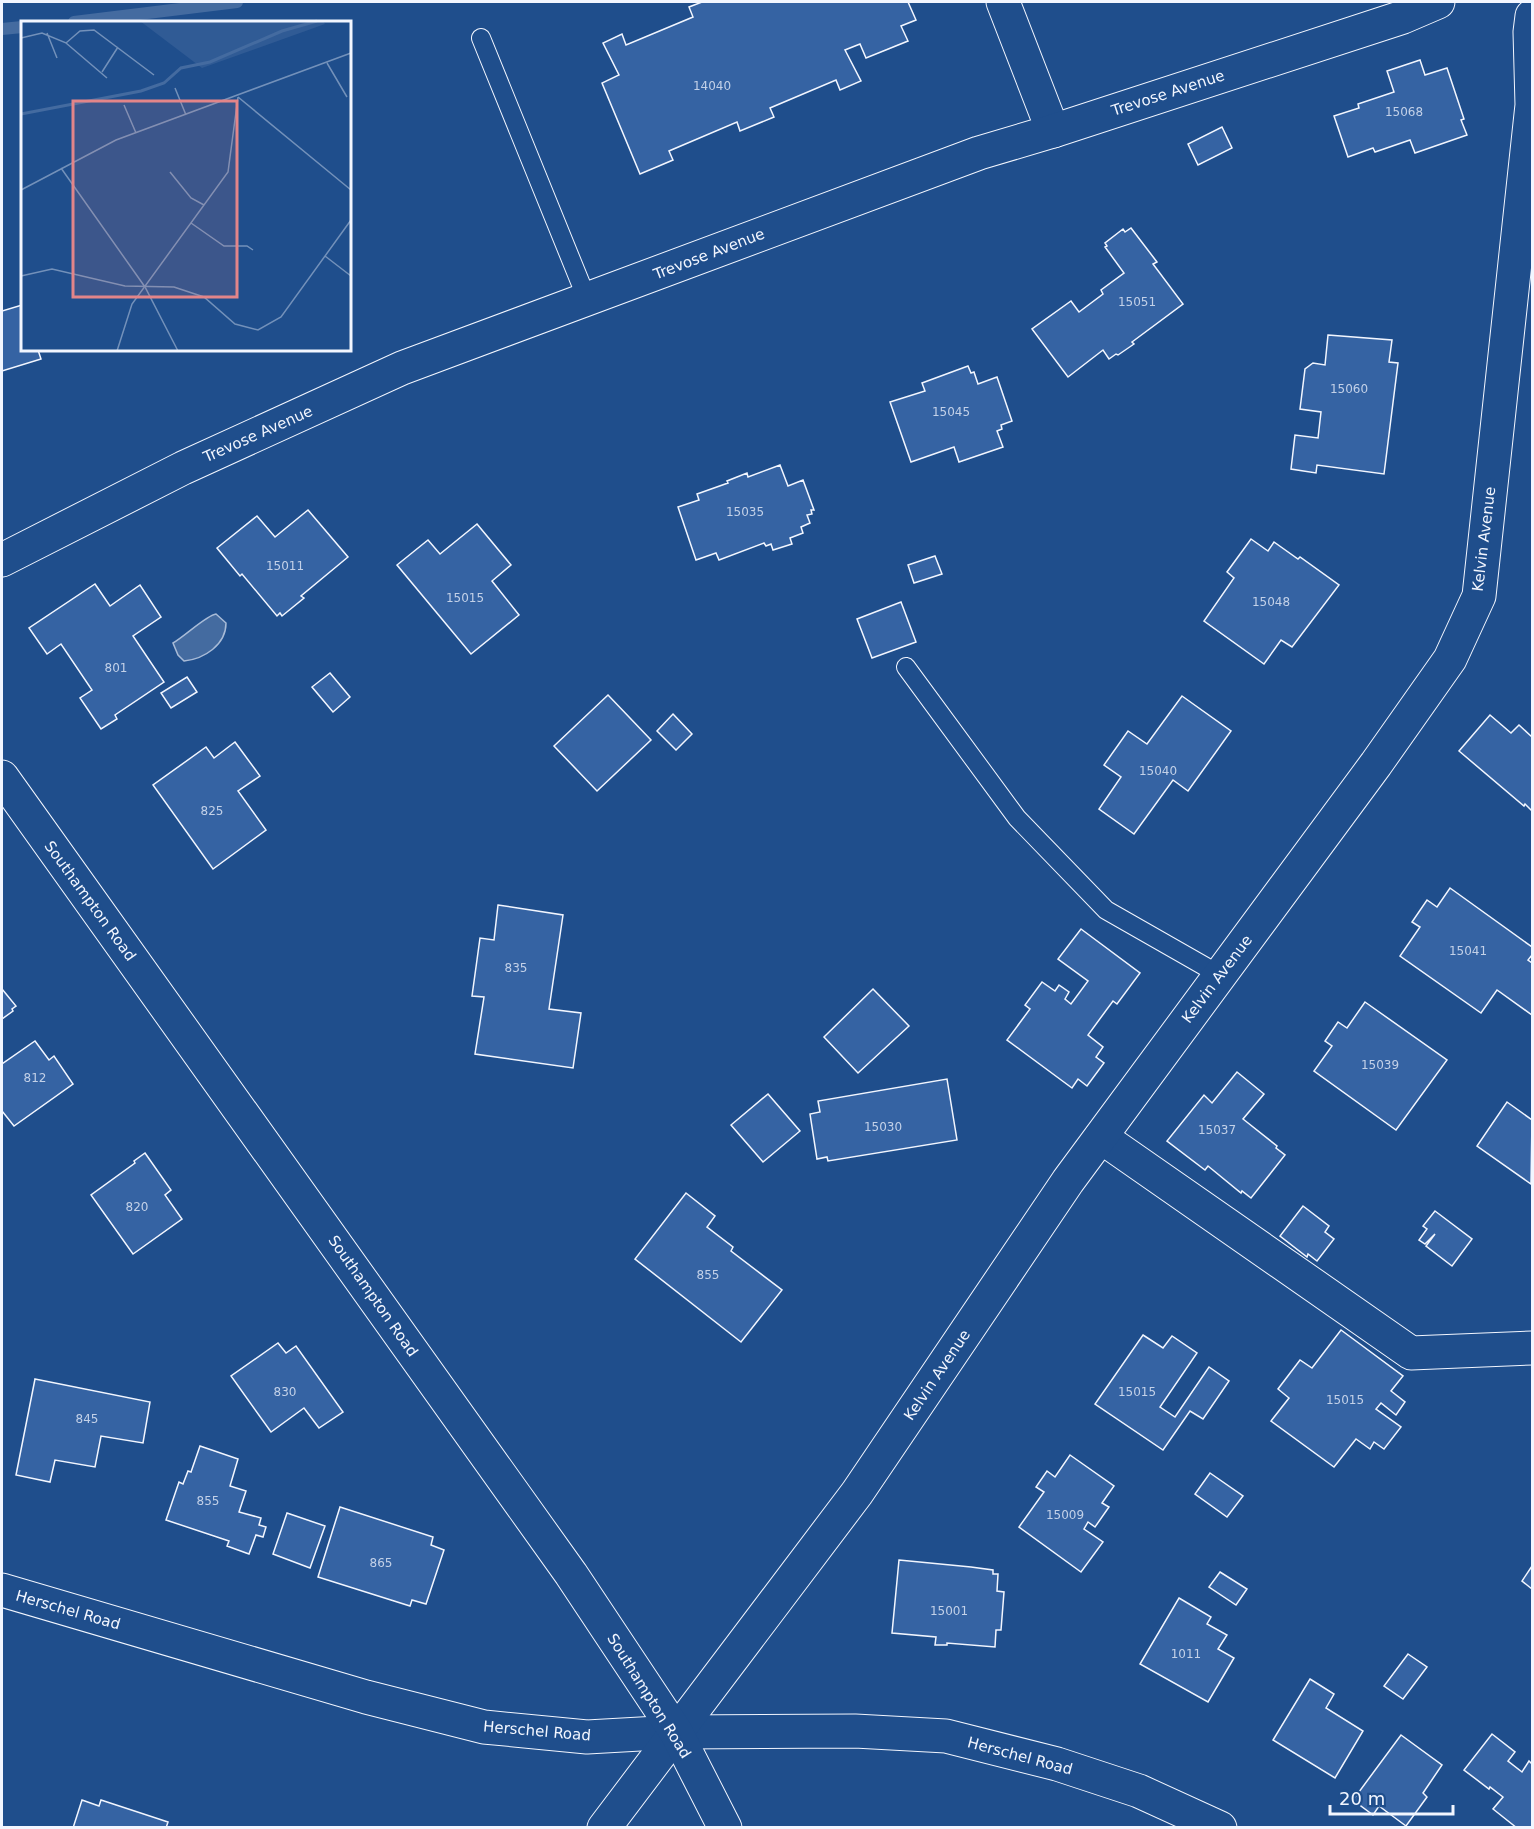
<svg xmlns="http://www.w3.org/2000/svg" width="1534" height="1829" viewBox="0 0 1534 1829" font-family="'DejaVu Sans',sans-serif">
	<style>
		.water { fill: #446ba0; stroke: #a8bbd7; stroke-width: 1.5 }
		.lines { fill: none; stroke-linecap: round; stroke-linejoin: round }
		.stream { stroke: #446ba0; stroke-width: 12 }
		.building { fill: #3563a3; stroke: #f2f6ff; stroke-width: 1.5 }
		.service-casing { stroke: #f2f6ff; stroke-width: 20 }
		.minor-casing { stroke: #f2f6ff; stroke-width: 35 }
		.tertiary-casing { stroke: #f2f6ff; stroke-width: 35 }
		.service { stroke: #1f4e8c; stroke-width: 18 }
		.minor { stroke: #1f4e8c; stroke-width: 33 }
		.tertiary { stroke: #1f4e8c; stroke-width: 33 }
		.labels { text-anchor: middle; stroke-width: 4.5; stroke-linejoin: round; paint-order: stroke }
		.number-label { font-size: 12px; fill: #c3d1e8 }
		.street-label { font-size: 15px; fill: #f2f6ff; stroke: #1f4e8c }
		.inset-river { fill: none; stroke: #446ba0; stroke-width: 3 }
		.inset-road { fill: none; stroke: #7391ba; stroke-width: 1.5 }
		.view { fill: #e38589; fill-opacity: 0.15; stroke: #e38589; stroke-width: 3 }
		.inset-edge { fill: none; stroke: #f2f6ff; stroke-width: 3 }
	</style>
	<rect width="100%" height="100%" fill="#1f4e8c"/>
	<path class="water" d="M 216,614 L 226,623 C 226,645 204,659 184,661 L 178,655 L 173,643 C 185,636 207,615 216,614 Z"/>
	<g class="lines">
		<g class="stream">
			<polyline points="74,22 237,2"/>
			<polyline points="2,29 22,27"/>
		</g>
	</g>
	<g class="building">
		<polygon points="702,2 908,2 916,20 901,26 908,41 866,58 860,44 845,50 861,81 840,90 836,80 770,108 774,117 740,131 737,122 669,151 673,160 640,174 602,83 619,75 603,43 622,34 626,45 693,17 689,7"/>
		<polygon points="1420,60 1425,75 1447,68 1464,119 1461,120 1467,135 1415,153 1410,140 1375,152 1373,148 1348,157 1334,116 1359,108 1358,104 1394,92 1387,71"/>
		<polygon points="1222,127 1232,148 1198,165 1188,144"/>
		<polygon points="1131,228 1157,262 1153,264 1183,304 1132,342 1134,344 1118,355 1116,354 1109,359 1103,350 1068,377 1032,329 1071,301 1079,312 1103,294 1101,290 1124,273 1105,247 1107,246 1105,243 1123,229 1125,232"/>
		<polygon points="22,305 22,350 38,350 41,359 2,371 2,311"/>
		<polygon points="1328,335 1392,340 1389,362 1398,363 1384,474 1317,465 1316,473 1291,469 1295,435 1318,438 1321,412 1300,409 1305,369 1313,363 1325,365"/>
		<polygon points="968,366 971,373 974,372 978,384 997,377 1012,421 1001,425 1002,429 997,431 1003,447 959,462 954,447 911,462 890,402 925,391 922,383"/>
		<polygon points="780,465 788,486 803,480 814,510 811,510 812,514 807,515 810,523 801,527 803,533 790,538 792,544 773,550 771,544 766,546 764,543 719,560 716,553 696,560 678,507 699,500 697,494 728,483 727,481 747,473 748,477"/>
		<polygon points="308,510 348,557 301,596 304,598 282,616 280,613 277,616 242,574 240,576 217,548 257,516 275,537"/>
		<polygon points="477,524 511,565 492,581 519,615 471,654 397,565 428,540 440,554"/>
		<polygon points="1251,539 1268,551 1274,542 1298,559 1300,557 1339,585 1292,647 1281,640 1264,664 1204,621 1234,578 1227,572"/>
		<polygon points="935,556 942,574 914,583 908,565"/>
		<polygon points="95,584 110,606 140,585 161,617 133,636 164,682 115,715 117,719 101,729 80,698 92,690 61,644 47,654 29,628"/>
		<polygon points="901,602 916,642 872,658 857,619"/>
		<polygon points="330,673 350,697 333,712 312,687"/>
		<polygon points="187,677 197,692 171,708 161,693"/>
		<polygon points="608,695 651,740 597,791 554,746"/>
		<polygon points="1182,696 1231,731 1188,791 1173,780 1134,834 1099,809 1121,777 1104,765 1128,731 1147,744"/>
		<polygon points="673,714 692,734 676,750 657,731"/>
		<polygon points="1490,715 1511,733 1519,725 1532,737 1532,811 1525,804 1524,806 1459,751"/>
		<polygon points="235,742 260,776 238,791 266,830 213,869 153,785 206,747 214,758"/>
		<polygon points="1450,888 1532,947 1532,955 1528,960 1532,963 1532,1015 1497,990 1481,1013 1400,956 1420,927 1412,922 1427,900 1437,907"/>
		<polygon points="498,905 563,915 549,1009 581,1013 573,1068 475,1054 484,997 472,996 480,938 494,940"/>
		<polygon points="1081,929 1140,973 1117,1004 1113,1001 1088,1035 1103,1047 1096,1057 1104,1063 1087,1086 1078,1079 1072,1088 1007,1040 1030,1009 1025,1005 1042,982 1055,991 1059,985 1069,992 1065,999 1071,1004 1088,981 1058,959"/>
		<polygon points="2,989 16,1006 12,1009 13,1011 2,1019"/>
		<polygon points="873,989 909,1026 858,1073 824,1037"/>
		<polygon points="1365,1002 1447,1060 1396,1130 1314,1071 1332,1046 1325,1041 1338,1022 1347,1028"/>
		<polygon points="35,1041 49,1060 54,1056 73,1084 14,1126 2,1111 2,1064"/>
		<polygon points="1237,1072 1264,1094 1243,1119 1277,1146 1276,1148 1285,1155 1251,1198 1242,1191 1241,1193 1208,1166 1205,1170 1167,1141 1204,1095 1212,1103"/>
		<polygon points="947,1079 957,1140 828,1161 827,1157 817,1159 810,1114 820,1112 818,1101"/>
		<polygon points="768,1094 800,1131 763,1162 731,1125"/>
		<polygon points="1507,1102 1532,1120 1531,1184 1477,1146"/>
		<polygon points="145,1153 171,1190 165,1195 182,1219 133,1254 91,1195 135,1163 134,1161"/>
		<polygon points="686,1193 715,1216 707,1227 733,1247 731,1251 782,1290 741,1342 635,1259"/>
		<polygon points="1303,1206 1329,1226 1325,1232 1334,1239 1317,1261 1308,1254 1307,1257 1280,1236"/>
		<polygon points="1435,1211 1472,1239 1452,1266 1426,1246 1435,1234 1425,1244 1419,1240 1427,1229 1423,1226"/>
		<polygon points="1341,1330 1403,1376 1391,1391 1405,1402 1396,1415 1381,1403 1376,1409 1401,1427 1384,1449 1374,1442 1370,1449 1356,1439 1334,1467 1271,1421 1289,1398 1278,1389 1300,1360 1312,1368"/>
		<polygon points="1143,1335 1163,1348 1172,1336 1197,1353 1160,1407 1175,1417 1209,1367 1229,1381 1203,1419 1190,1411 1163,1450 1095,1404"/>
		<polygon points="278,1343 286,1353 296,1346 343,1412 319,1428 304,1408 271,1432 231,1376"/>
		<polygon points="35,1379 150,1402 143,1443 101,1436 95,1467 55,1460 50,1482 16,1475"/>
		<polygon points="200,1446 238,1459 230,1486 246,1491 239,1512 261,1518 259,1525 266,1527 263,1537 256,1535 249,1554 227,1546 229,1541 166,1520 179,1482 183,1484 188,1471 191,1472"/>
		<polygon points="1070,1455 1114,1486 1102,1503 1109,1507 1095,1527 1088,1522 1084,1529 1103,1542 1081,1572 1019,1527 1044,1492 1036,1487 1047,1471 1055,1477"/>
		<polygon points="1210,1473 1243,1496 1227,1517 1195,1494"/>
		<polygon points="340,1507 433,1537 431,1545 444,1550 426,1604 412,1600 410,1606 318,1577"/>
		<polygon points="287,1513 325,1526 310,1568 273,1554"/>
		<polygon points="899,1560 971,1567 993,1570 993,1574 998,1574 997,1591 1004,1592 1001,1630 996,1630 995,1647 947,1643 947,1645 935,1645 936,1637 892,1633"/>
		<polygon points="1532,1566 1532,1589 1522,1581"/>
		<polygon points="1220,1572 1247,1589 1236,1605 1209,1587"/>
		<polygon points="1179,1598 1211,1617 1207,1624 1227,1635 1218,1649 1234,1658 1208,1702 1140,1664"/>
		<polygon points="1408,1654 1427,1667 1403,1699 1384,1686"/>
		<polygon points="1310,1679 1334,1694 1326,1708 1363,1731 1335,1778 1273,1740"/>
		<polygon points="1492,1734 1515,1752 1508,1761 1522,1772 1529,1761 1532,1764 1532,1828 1517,1828 1493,1809 1503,1797 1490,1787 1489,1789 1464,1770"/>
		<polygon points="1401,1735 1442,1765 1423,1793 1427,1797 1406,1826 1379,1806 1373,1815 1353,1800"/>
		<polygon points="82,1800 99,1806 101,1800 168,1822 166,1828 73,1828"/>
	</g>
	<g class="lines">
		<defs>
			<g id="service">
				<polyline points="481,38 587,299"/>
				<polyline points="906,667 1017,818 1106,910 1220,975"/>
			</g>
			<g id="minor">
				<polyline points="1003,2 1053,131"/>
				<polyline points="1101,1137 1411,1353 1532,1348"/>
				<polyline points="2,1590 366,1697 484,1727 587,1737 676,1732 855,1731 946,1736 1057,1764 1139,1791 1220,1828"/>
				<polyline points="604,1828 857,1493 1068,1181 1376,764 1450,659 1479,596 1532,105 1530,32 1532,16"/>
			</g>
			<g id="tertiary">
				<polyline points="2,560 183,468 402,368 979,153 1053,131 1403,17 1438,2"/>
				<polyline points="2,777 571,1574 676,1732 725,1828"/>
			</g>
		</defs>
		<use href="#service" class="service-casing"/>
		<use href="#minor" class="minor-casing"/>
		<use href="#tertiary" class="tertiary-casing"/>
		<use href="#service" class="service"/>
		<use href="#minor" class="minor"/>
		<use href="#tertiary" class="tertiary"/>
	</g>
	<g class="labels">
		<g class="number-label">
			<text x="712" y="90">14040</text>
			<text x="1404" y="116">15068</text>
			<text x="1137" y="306">15051</text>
			<text x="1349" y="393">15060</text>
			<text x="951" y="416">15045</text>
			<text x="745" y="516">15035</text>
			<text x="285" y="570">15011</text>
			<text x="465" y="602">15015</text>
			<text x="1271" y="606">15048</text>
			<text x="116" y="672">801</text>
			<text x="1158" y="775">15040</text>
			<text x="212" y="815">825</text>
			<text x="1468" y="955">15041</text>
			<text x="516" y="972">835</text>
			<text x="1380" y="1069">15039</text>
			<text x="35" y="1082">812</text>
			<text x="883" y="1131">15030</text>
			<text x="1217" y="1134">15037</text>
			<text x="137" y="1211">820</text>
			<text x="708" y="1279">855</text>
			<text x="285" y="1396">830</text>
			<text x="1137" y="1396">15015</text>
			<text x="1345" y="1404">15015</text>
			<text x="87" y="1423">845</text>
			<text x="208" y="1505">855</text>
			<text x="1065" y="1519">15009</text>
			<text x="381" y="1567">865</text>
			<text x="949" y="1615">15001</text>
			<text x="1186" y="1658">1011</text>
		</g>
		<g class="street-label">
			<text transform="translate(1168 93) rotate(-18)" y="5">Trevose Avenue</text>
			<text transform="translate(709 254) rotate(-21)" y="5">Trevose Avenue</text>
			<text transform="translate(258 434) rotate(-24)" y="5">Trevose Avenue</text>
			<text transform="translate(1484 539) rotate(-83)" y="5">Kelvin Avenue</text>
			<text transform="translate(90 901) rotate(54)" y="5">Southampton Road</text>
			<text transform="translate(1217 979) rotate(-53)" y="5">Kelvin Avenue</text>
			<text transform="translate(373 1296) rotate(55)" y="5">Southampton Road</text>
			<text transform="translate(937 1375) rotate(-56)" y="5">Kelvin Avenue</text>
			<text transform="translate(68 1610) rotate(16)" y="5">Herschel Road</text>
			<text transform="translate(649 1696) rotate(58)" y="5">Southampton Road</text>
			<text transform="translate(537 1731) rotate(5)" y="5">Herschel Road</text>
			<text transform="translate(1020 1756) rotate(15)" y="5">Herschel Road</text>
		</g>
	</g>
	<g transform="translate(21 21)">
		<rect width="330" height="330" fill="#1f4e8c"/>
		<path d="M 119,0 L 302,0 L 304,3 L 181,47 Z" fill="#305b95"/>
		<path class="inset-river" d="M 0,93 L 120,70 L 143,62 L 160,47 L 189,41 L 261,10 L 296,0"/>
		<path class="inset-road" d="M 26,12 L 36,37M 0,17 L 21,12 L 45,22 L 59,10 L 73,9 L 133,54M 45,22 L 86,57M 306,42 L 326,76M 81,51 L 97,26M 154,67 L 165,94M 217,76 L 330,169M 103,84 L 115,112M 40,147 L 124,266 L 157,330M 149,151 L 170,177 L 183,184M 0,169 L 95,119 L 330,32M 170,202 L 203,225 L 226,225 L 232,229M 304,235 L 330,255M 0,255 L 31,248 L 104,265 L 153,266 L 183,276 L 214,303 L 237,309 L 260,296 L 330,199M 96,330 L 111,283 L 207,151 L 217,76"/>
		<path class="view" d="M 52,80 L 216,80 L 216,276 L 52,276 Z"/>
		<rect width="330" height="330" class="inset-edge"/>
	</g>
	<rect width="1534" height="1829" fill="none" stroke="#f2f6ff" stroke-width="6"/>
	<path d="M1330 1805v9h123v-9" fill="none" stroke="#f2f6ff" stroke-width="3"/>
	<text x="1339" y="1805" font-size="18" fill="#f2f6ff" stroke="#1f4e8c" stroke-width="4.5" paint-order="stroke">20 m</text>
</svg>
